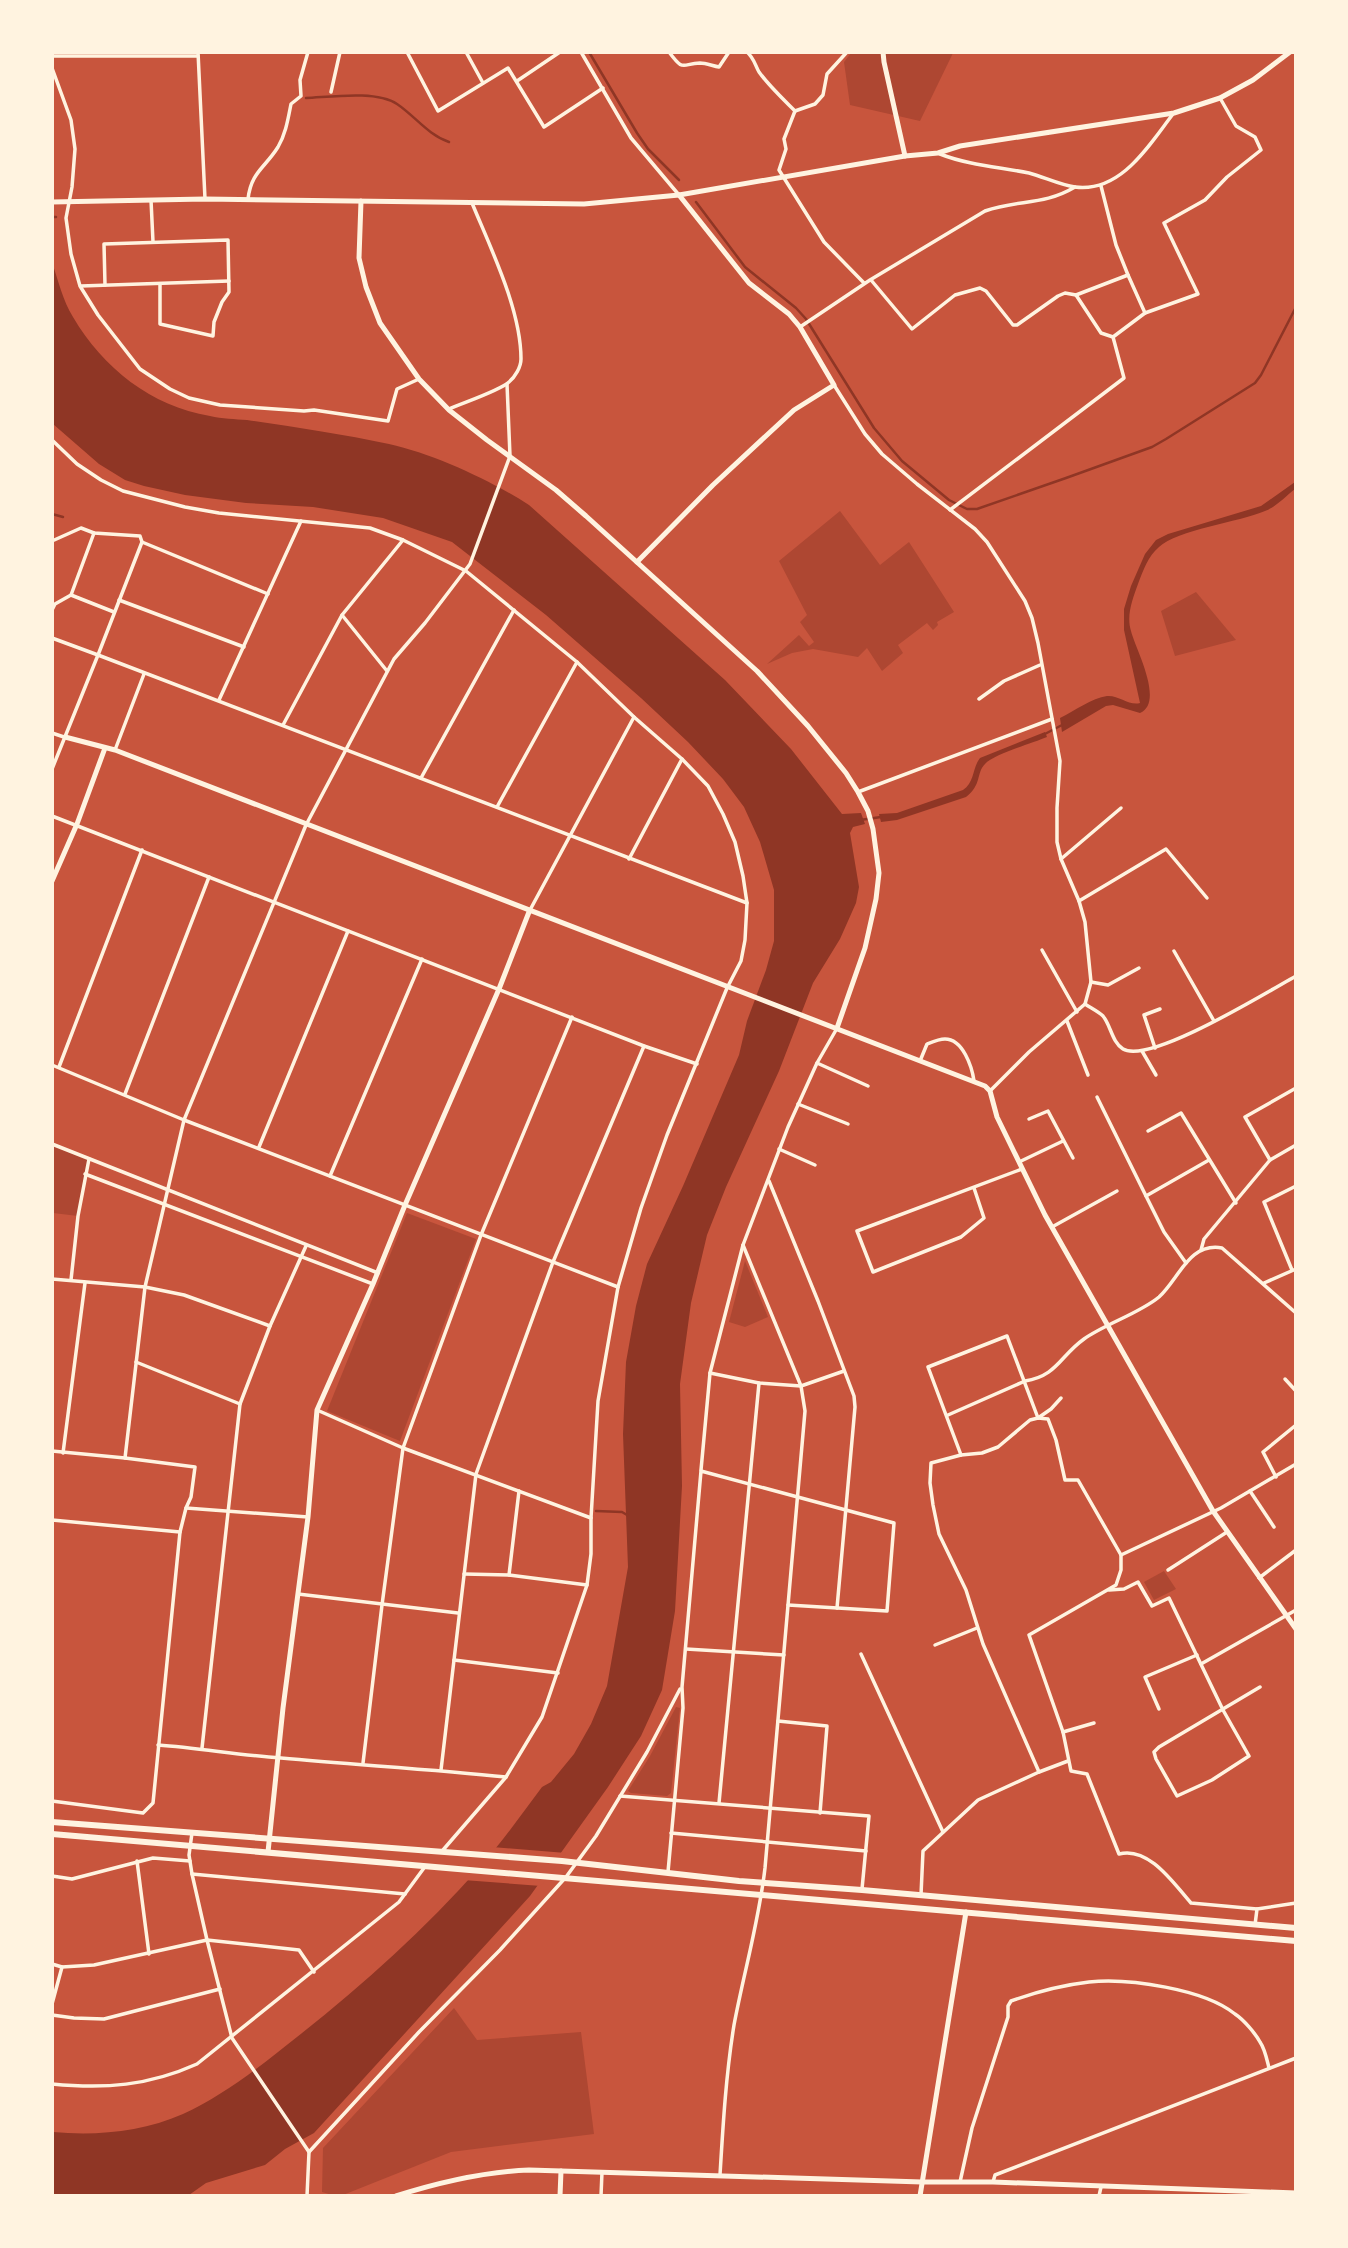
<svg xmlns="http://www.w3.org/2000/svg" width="1348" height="2248" viewBox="0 0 1348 2248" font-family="Inter,sans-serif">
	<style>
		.green { fill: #ae4732 }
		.water { fill: #8f3625 }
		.pier { fill: #c8553d }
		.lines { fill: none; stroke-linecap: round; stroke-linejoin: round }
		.stream { stroke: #8f3625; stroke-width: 2.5 }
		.minor { stroke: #fff3e0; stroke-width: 3.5 }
		.tertiary { stroke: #fff3e0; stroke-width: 5 }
		.secondary { stroke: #fff3e0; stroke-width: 5 }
		.trunk { stroke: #fff3e0; stroke-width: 6 }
	</style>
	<rect width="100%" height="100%" fill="#c8553d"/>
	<g class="green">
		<polygon points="851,53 953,53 920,121 850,105 844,62"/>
		<polygon points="840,511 880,565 909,542 954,612 937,622 938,625 933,630 927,623 898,645 903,653 882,671 867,648 858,657 813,649 792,653 767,664 799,635 809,646 814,642 800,622 807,615 779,561"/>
		<polygon points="1196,592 1236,640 1175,656 1161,611"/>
		<polygon points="52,1144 89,1159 78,1216 53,1213"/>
		<polygon points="407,1213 476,1239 400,1441 327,1411"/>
		<polygon points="745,1261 768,1317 745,1327 729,1322"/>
		<polygon points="1164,1571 1176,1589 1154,1600 1144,1582"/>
		<polygon points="676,1707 680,1708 671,1793 667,1796 631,1793 628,1791 650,1756"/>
		<polygon points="454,2008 477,2040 581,2032 594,2134 451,2152 343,2195 332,2195 322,2192 323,2148"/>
	</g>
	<g class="water">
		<path d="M 52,262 C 58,280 63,301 73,317 C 103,368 151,406 210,416 C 222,419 235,419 247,420 C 294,427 342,434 389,444 C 434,454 490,480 529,505 L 725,680 L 791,749 L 842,814 L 861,813 L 865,824 L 853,827 L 850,833 L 859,887 L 856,903 L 840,939 L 813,983 L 779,1071 L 726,1187 L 707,1235 L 691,1303 L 680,1384 L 682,1486 L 675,1611 L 662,1690 L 641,1736 L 608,1787 L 530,1896 L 314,2133 L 285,2149 L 265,2165 L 206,2183 L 189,2195 L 53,2195 L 53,2132 C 96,2136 142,2132 183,2114 C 224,2095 262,2065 297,2037 C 363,1985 424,1930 480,1867 C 502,1842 522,1814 542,1787 L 551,1782 L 574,1754 L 591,1724 L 607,1686 L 628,1567 L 623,1434 L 626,1362 L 636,1306 L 647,1264 L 683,1186 L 739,1055 L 747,1021 L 766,970 L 774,941 L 774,890 L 760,842 L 744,807 L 723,779 L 688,742 L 641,698 L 546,615 L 452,542 L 383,518 L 313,507 L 246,503 L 185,495 L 144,486 L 125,480 L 99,464 L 53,424 Z"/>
		<path d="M 1295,482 L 1295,489 C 1286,496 1276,507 1265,511 C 1239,522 1177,530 1159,547 C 1148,556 1143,571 1138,584 C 1133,598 1126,615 1131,631 C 1135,648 1165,702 1140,713 L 1113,705 L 1106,706 L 1062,732 L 1060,718 C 1074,711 1092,698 1107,696 C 1119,695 1129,706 1140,703 L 1124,630 L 1124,609 L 1131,586 L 1145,554 L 1156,540 L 1168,534 L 1261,506 Z"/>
		<path d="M 1045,732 L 1047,737 C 1033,743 994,754 985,764 C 976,773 982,785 966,797 L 897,820 L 881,822 L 879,814 L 897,813 L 963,790 C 975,782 972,768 980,758 Z"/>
	</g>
	<polygon class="pier" points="492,1847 566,1853 541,1886 463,1880"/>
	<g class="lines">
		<g class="stream">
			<polyline points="589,52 637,133 648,149 679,180"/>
			<path d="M 306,98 C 330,97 376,90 397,104 C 415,116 428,135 449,142"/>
			<polyline points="696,202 745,267 796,308 806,319 874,428 902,461 949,500 967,509 977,509 1066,478 1152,447 1166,439 1255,383 1261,375 1296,307"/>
			<polyline points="52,217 56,217"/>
			<polyline points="52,514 63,517"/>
			<polyline points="1043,735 1062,725"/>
			<polyline points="860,820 881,817"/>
			<polyline points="596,1511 622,1512 627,1515"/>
		</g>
		<g class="minor">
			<polyline points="198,52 205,199"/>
			<polyline points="407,52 438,111 508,68 544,127 603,88"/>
			<polyline points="466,52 483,83"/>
			<polyline points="581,52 631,138 679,195"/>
			<path d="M 669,52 C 684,72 681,64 700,63 C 706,63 713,66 719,67 L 729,52"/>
			<path d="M 747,52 C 754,58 755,65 759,72 C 769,86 783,99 795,111 L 784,139 L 786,149 L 779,170 L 824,242 L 864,283"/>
			<polyline points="52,56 198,56"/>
			<polyline points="52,68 71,120 75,149 72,187 66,218 71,254 80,286 98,315 140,369 170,389 189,398 220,405 304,411 314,410 388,421 397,389 419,379"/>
			<polyline points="517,81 560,52"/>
			<polyline points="331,92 340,52"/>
			<polyline points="795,111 815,104 823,95 827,74 847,52"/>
			<path d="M 940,154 C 968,165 999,167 1029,173 C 1044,177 1060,185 1075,187 C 1121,193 1149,145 1173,114"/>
			<path d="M 248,199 C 251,172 265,168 278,147 C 286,133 288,119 291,104 L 301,96 L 300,80 L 308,52"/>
			<polyline points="151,200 153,242"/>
			<polyline points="871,280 912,329 955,295 980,288 986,291 1013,325 1017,325 1058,296 1065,293 1076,295"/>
			<polyline points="105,285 104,244 228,240 229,292 222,302 214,322 213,336 160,324 160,284"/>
			<polyline points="81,286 229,281"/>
			<polyline points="1145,313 1198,294 1164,223 1205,200 1227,177 1261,150 1255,137 1236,126 1220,98"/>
			<path d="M 800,327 L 870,280 L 985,211 C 1019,199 1043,206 1075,187"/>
			<polyline points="1113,337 1145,313 1128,275"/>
			<polyline points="834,385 865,434 882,454 917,484 975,529 987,542 1025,601 1032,618 1038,643 1060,761 1057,808 1057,842 1061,859 1079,901 1085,922 1091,982 1085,1004 1029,1052 990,1091"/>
			<path d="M 449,409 C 462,403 499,391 509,382 C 515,377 521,367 521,359 C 521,310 491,249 472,203"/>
			<polyline points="52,440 77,464 101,480 123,491 185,507 219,513 370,528 403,540 466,571 577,662 634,717 682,759 708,786 723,814 735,842 743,876 747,903 745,940 741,961 727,988 667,1135 641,1208 618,1287 598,1401 591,1518 591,1554 587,1585 542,1717 506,1777 443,1850"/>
			<polyline points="950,510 1124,378 1113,337 1101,333 1076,295 1128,275 1116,245 1101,186"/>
			<polyline points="52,541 81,528 94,533 140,536 142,542 98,655 52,638"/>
			<polyline points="142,542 268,594"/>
			<polyline points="71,595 114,612"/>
			<polyline points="119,600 244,647"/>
			<polyline points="52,610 55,604 71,595 94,533"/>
			<polyline points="342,615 387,671"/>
			<polyline points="979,699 1004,681 1040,665"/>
			<polyline points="219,700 301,521"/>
			<polyline points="283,725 342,615 403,540"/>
			<polyline points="52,733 64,737"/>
			<polyline points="115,750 144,674"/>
			<polyline points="52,769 98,655 747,903"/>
			<polyline points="421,778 514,610"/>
			<polyline points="858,792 1052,719"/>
			<polyline points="497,807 577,662"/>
			<polyline points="52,816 644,1046 697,1064"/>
			<polyline points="629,859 682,759"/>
			<polyline points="1061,859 1121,808"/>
			<polyline points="1079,901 1166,849 1207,898"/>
			<polyline points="530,910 634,717"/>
			<polyline points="1042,950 1077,1012"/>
			<polyline points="1174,951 1214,1021"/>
			<polyline points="1091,982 1108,985 1139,968"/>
			<path d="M 1085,1004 C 1091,1008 1099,1012 1103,1016 C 1111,1026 1112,1042 1123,1049 C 1149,1065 1267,992 1296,976"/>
			<polyline points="1067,1021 1088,1075"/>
			<polyline points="1155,1048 1144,1015 1160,1009"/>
			<polyline points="1142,1051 1156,1075"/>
			<path d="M 920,1061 L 927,1044 C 932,1042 939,1039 945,1039 C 963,1039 972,1067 974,1081"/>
			<polyline points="817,1063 868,1086"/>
			<polyline points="52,1065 184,1120 618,1287"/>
			<polyline points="59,1067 142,850"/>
			<polyline points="125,1094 209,877"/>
			<polyline points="1097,1097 1146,1196 1209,1160"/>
			<polyline points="798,1104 848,1124"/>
			<polyline points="1029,1119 1048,1111 1073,1158"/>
			<polyline points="1148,1131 1181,1113 1236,1203"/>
			<polyline points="52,1144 378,1273"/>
			<polyline points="259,1147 348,931"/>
			<polyline points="779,1149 815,1165"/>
			<polyline points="1270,1160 1245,1117 1296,1088"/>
			<polyline points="1019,1162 1063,1141"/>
			<polyline points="85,1174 373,1284"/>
			<polyline points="330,1176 422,959"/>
			<polyline points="769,1181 818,1301 854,1396 855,1407 837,1608"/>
			<polyline points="974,1188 984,1218 961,1237 873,1272 857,1231 1022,1169"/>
			<polyline points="1146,1196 1164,1232 1186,1263"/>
			<polyline points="1052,1227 1117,1191"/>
			<polyline points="1201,1250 1204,1239 1270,1160 1296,1145"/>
			<polyline points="1292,1270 1264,1202 1296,1186"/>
			<polyline points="52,1279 145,1287 184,1295 270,1326"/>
			<polyline points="71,1280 78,1216 89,1159"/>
			<polyline points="1264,1283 1296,1269"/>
			<polyline points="136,1362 240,1404"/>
			<polyline points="710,1373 759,1383 801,1386 844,1371"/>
			<polyline points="1285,1379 1296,1391"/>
			<polyline points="317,1410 403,1448 591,1518"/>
			<path d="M 948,1415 L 1025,1381 C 1057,1376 1060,1356 1084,1339 C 1105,1324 1140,1313 1159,1297 C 1179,1279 1189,1242 1222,1248 L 1296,1313"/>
			<path d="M 1038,1418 L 1048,1419 L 1056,1440 L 1065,1480 L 1078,1480 L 1121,1555 L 1121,1570 L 1116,1585 L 1029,1635 L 1063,1732 L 1071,1771 L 1087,1774 L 1119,1854 C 1149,1846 1174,1884 1191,1903 L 1257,1909"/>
			<polyline points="52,1451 125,1458"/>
			<polyline points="63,1453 85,1283"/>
			<polyline points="961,1455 928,1367 1007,1336 1038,1418"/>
			<polyline points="701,1470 710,1373 743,1245 788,1127 817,1063 836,1030"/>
			<polyline points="1276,1477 1263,1452 1296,1425"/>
			<polyline points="1250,1491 1274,1527"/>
			<polyline points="186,1508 308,1517"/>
			<polyline points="52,1520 180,1532"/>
			<polyline points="1121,1555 1221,1508 1296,1464"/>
			<polyline points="1168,1570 1227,1532"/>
			<polyline points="464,1574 509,1575 587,1585"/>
			<polyline points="509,1575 519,1491"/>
			<polyline points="1259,1578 1296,1550"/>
			<polyline points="1109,1590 1124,1589 1138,1582 1152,1606 1169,1598 1223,1710 1249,1756 1212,1780 1177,1796 1156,1759 1154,1752 1159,1747 1260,1687"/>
			<polyline points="298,1594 458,1613"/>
			<polyline points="935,1645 977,1628"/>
			<polyline points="686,1649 784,1655"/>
			<polyline points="861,1654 943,1832"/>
			<polyline points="454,1660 558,1673"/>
			<polyline points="1201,1664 1296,1610"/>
			<polyline points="1159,1709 1145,1677 1197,1655"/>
			<polyline points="778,1721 827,1726 820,1813"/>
			<polyline points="1063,1732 1094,1723"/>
			<path d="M 158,1745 C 199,1748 239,1755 281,1758 C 356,1765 431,1769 506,1777"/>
			<polyline points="202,1748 240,1404 270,1326 306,1246"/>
			<polyline points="363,1763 382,1605 403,1448 481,1235 572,1017"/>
			<polyline points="441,1770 476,1474 553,1262 644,1046"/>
			<polyline points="1039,1772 983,1644 966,1590 939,1534 933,1505 930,1483 931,1463 961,1455 982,1453 998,1447 1030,1420 1038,1418 1051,1409 1061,1398"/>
			<polyline points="620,1796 869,1816 862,1889"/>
			<polyline points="52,1801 143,1813 153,1803 180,1532 186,1508 191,1497 195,1467 125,1458 145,1287 184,1120 306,825 394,659 425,623 470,564 510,456 507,384"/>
			<polyline points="719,1803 759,1383"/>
			<polyline points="192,1833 189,1855 192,1874 207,1940 232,2038 309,2152 307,2196"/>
			<polyline points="671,1833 866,1851"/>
			<polyline points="137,1861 149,1954"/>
			<polyline points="668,1872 683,1708 682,1687 701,1471 894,1523 887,1611 788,1605"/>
			<polyline points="192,1874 405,1894"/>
			<polyline points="52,1876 72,1879 153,1858 190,1861"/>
			<polyline points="921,1895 923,1851 978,1800 1039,1772 1068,1761"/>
			<polyline points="1255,1925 1257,1909 1296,1903"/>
			<polyline points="52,1964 62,1967"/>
			<polyline points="52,2004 62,1967 94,1965 207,1940 299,1950 314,1972"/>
			<polyline points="52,2015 74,2018 104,2019 220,1989"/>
			<path d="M 52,2084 C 105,2089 148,2086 197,2064 L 399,1902 L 424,1868"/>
			<polyline points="309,2152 419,2032 500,1950 566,1877 596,1836 647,1752 680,1689"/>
			<path d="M 720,2175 C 723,2125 726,2074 734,2025 C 744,1972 759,1921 765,1868 L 805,1411 L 801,1386 L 743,1245"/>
			<path d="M 960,2182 L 972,2128 L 1008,2017 L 1008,2006 L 1011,2001 C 1036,1992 1063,1985 1089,1982 C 1129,1978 1204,1989 1235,2014 C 1244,2020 1255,2033 1260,2042 C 1265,2049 1267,2060 1269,2068"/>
			<polyline points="993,2182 995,2175 1296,2058"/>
			<polyline points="601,2196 602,2172"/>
			<polyline points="1099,2196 1101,2187"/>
		</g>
		<g class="tertiary">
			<polyline points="883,52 884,62 905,156"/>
			<polyline points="361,201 359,258 366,287 380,323 419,379 449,410 487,440 556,490 586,516 757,671 808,726 846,773 858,792 868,811 873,829 879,873 876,899 865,948 837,1028"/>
			<polyline points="637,562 713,485 794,410 834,385 800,327 789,314 749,283 679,195"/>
			<polyline points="65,737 115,750 985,1086 990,1091 997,1117 1045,1215 1213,1511 1296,1629"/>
			<polyline points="52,881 77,824 105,748"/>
			<polyline points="268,1852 283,1708 308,1517 317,1410 373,1284 405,1205 499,989 529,912"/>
			<path d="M 396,2196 C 440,2182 482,2172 529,2170 L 922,2182 L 993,2182 L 1296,2193"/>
			<polyline points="560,2196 561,2171"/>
			<polyline points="920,2196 966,1912"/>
		</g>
		<polyline class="secondary" points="52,202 205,199 584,204 679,195 905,156 938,153 960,146 1174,113 1220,98 1253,80 1290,52"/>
		<g class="trunk">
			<polyline points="52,1822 562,1861 739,1881 862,1890 1296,1928"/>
			<polyline points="52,1834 1296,1941"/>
		</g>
	</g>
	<rect width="1348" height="2248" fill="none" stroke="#fff3e0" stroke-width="108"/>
</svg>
